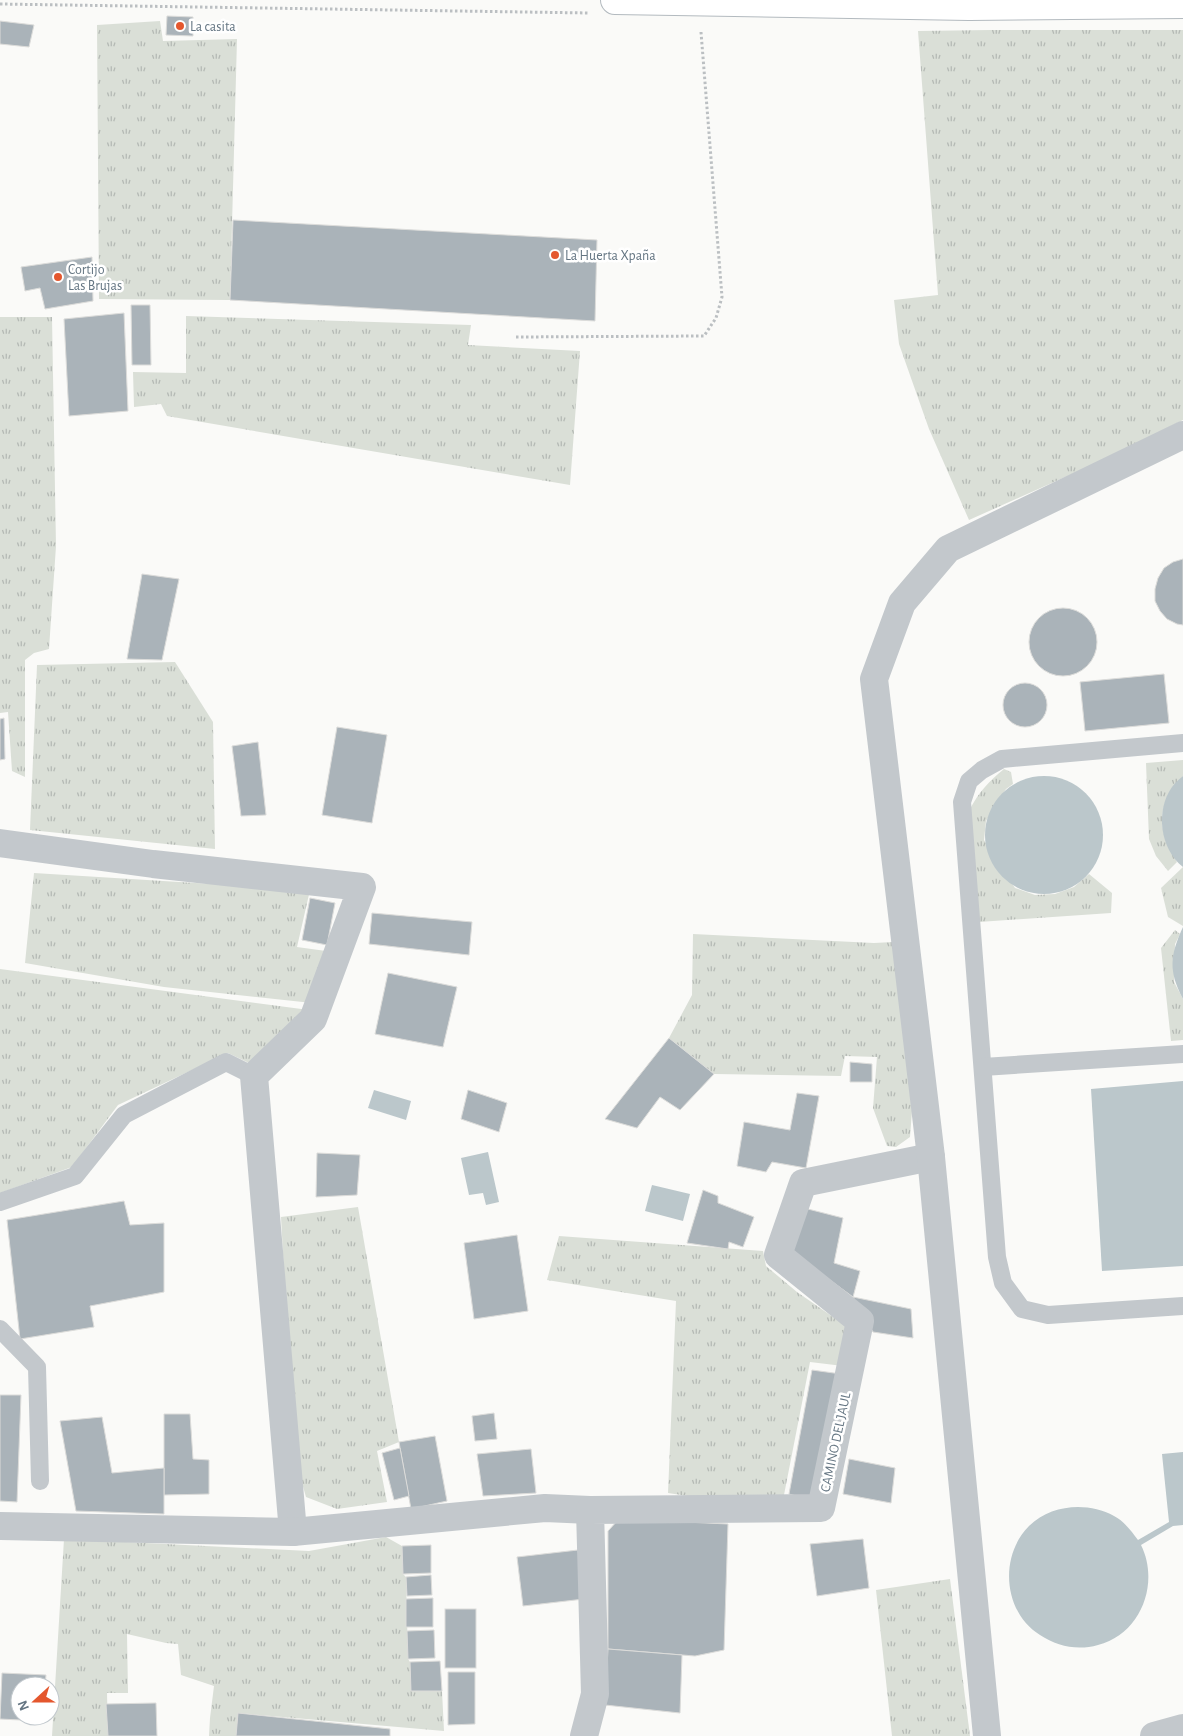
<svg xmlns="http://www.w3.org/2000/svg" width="1183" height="1736" viewBox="0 0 1183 1736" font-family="'Alegreya Sans',sans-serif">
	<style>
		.grass { fill: url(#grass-tufts) }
		.water { fill: #bbc7cb }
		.building { fill: #aab3b9; stroke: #dcdcda }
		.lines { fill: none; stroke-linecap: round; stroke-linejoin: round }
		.secondary-casing { stroke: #b3babf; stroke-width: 30 }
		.path { stroke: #bbbfc2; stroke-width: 3; stroke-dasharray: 2.5 2.5; stroke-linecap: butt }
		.lane { stroke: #c3c8cc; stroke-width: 18 }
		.street { stroke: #c3c8cc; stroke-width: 28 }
		.secondary { stroke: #fff; stroke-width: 28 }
		.poi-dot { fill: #e4572e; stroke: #fff; stroke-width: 2 }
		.labels { text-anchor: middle; stroke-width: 5; stroke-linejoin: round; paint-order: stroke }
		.poi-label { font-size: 14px; fill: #657683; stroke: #fff; text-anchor: start }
		.street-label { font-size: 14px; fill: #657683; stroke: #fff }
	</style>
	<defs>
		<pattern id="grass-tufts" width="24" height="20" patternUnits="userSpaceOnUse" patternTransform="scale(1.25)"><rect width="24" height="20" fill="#dadfd7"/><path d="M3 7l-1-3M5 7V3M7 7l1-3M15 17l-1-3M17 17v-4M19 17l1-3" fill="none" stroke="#b4b9b4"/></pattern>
	</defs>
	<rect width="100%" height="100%" fill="#fafaf8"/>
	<g class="grass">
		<polygon points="160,21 163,41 237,39 230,300 99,299 97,25"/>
		<polygon points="990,30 1183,30 1183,420 1101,461 969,520 929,429 899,344 894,300 938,295 918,31"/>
		<polygon points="186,316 471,325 468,345 580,351 570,485 167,416 161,404 134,407 133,372 186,373"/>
		<polygon points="0,317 52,317 56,546 49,649 34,653 25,660 25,777 12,771 8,712 0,713"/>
		<polygon points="175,662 213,722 215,849 30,830 37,665"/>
		<path d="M 1183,760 L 1183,776 C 1155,806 1157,829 1177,862 L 1168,871 L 1156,856 L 1149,839 L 1146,763 Z"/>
		<path d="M 1004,769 L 1011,772 L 1013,784 L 1006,789 L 986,821 L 984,840 L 1015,888 L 1035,895 L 1055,894 L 1074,887 L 1089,874 L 1112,893 L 1111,913 L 979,922 L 970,809 C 979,792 989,781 1004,769 Z"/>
		<polygon points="1183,867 1183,926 1168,917 1161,888"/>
		<polygon points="34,873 310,890 297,947 326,951 312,1003 164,987 25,963"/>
		<polygon points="1175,930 1180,934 1175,944 1174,982 1183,999 1183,1040 1171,1041 1161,948"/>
		<polygon points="693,934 874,943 893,942 912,1111 910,1137 896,1147 887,1146 873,1108 877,1057 845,1056 841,1076 714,1074 669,1038 692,995"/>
		<polygon points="0,969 309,1010 249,1063 228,1053 118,1105 72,1167 0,1193"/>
		<polygon points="358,1207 399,1442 377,1451 387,1502 337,1509 306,1497 294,1455 281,1217"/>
		<polygon points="559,1236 763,1251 766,1266 797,1292 846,1326 843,1366 810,1362 783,1500 707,1499 668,1493 676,1301 547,1280"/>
		<polygon points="386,1537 402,1546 403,1574 406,1577 408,1659 410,1662 411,1691 442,1691 444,1731 238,1713 236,1736 209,1736 210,1718 214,1686 181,1675 178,1644 166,1643 127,1634 128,1693 107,1693 108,1736 52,1736 64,1539 309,1551"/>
		<polygon points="950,1579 970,1736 892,1736 876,1590"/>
	</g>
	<g class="water">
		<circle cx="1044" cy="835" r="59"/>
		<path d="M 1183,776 L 1183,867 C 1160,849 1155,811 1172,787 C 1175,783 1179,779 1183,776 Z"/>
		<path d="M 1183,927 L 1183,999 C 1168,971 1170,955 1183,927 Z"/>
		<polygon points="1183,1081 1183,1266 1102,1271 1091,1089"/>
		<polygon points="374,1090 411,1101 406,1120 368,1108"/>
		<polygon points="488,1152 499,1202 486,1205 483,1193 469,1195 461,1158"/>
		<polygon points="652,1185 690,1194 683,1221 645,1211"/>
		<path d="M 1183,1452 L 1183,1525 L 1173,1526 L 1141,1545 C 1160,1583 1141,1634 1098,1645 C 1077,1651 1057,1646 1040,1635 C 1003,1612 999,1556 1029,1526 C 1052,1504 1088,1502 1114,1516 C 1124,1521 1132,1532 1138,1540 L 1169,1522 L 1162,1454 Z"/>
	</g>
	<g class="building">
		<polygon points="167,16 193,17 193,36 166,35"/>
		<polygon points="0,21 34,25 29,47 0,44"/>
		<polygon points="233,220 597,240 595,321 230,300"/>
		<polygon points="92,257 93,301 45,309 40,288 25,291 21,267"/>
		<polygon points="131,305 150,305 151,365 132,365"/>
		<polygon points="124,313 128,411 69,416 64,319"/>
		<polygon points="1183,559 1183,625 1177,624 1167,619 1160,611 1155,601 1155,589 1158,578 1164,568 1173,562"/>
		<polygon points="142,574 179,579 162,660 127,659"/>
		<circle cx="1063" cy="642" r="34"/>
		<polygon points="1164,674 1169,723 1085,731 1080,682"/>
		<circle cx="1025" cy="705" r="22"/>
		<polygon points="4,718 5,759 0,760 0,719"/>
		<polygon points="337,727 387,735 372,823 322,815"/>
		<polygon points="258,742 266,815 241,816 232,746"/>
		<polygon points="310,898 335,903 327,945 302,940"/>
		<polygon points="372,913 472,922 469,955 369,944"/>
		<polygon points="388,973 457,987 443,1047 375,1034"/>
		<polygon points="669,1038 714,1074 680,1110 660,1097 637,1128 605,1119"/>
		<polygon points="850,1062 872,1064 872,1082 850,1082"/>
		<polygon points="468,1090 507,1103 499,1132 461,1119"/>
		<polygon points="797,1093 819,1096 806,1168 772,1162 766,1172 737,1166 744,1122 790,1130"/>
		<polygon points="317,1153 360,1155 357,1195 316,1197"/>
		<polygon points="703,1190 718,1196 718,1203 754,1217 743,1247 729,1242 728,1249 687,1243"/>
		<polygon points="124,1201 130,1225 164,1223 164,1292 90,1306 94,1327 20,1339 7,1220"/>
		<polygon points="804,1208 843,1218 834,1263 860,1271 853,1297 788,1249"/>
		<polygon points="517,1235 528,1311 474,1319 464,1243"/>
		<polygon points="853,1297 911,1309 913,1338 873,1332"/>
		<polygon points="812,1370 841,1374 814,1501 789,1494"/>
		<polygon points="0,1395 21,1395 17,1502 0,1501"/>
		<polygon points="494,1413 497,1439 475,1441 472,1416"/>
		<polygon points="164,1414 190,1414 193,1459 209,1460 209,1494 164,1495"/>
		<polygon points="102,1417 112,1473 164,1468 164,1514 76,1511 60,1421"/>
		<polygon points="435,1436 447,1501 411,1509 399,1442"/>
		<polygon points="400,1448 409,1496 394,1500 382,1453"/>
		<polygon points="531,1449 536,1493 483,1496 477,1454"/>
		<polygon points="849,1459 895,1468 891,1503 843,1494"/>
		<polygon points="619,1519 728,1524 724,1650 695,1656 608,1649 608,1531"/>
		<polygon points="863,1539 869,1588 817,1596 810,1544"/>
		<polygon points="431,1545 431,1573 403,1574 402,1546"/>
		<polygon points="578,1550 584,1599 523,1606 517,1557"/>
		<polygon points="431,1575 432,1595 407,1596 406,1577"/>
		<polygon points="433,1598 433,1627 406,1627 406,1599"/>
		<rect x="445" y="1609" width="31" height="59"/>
		<polygon points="434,1630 435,1658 408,1659 407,1631"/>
		<polygon points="608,1649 682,1655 680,1713 605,1705"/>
		<polygon points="440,1661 442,1691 411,1691 410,1662"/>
		<polygon points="448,1672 475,1672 475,1724 448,1725"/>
		<polygon points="2,1673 46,1675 45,1686 20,1686 20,1716 42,1716 41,1721 0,1719"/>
		<polygon points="156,1703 157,1736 108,1736 106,1704"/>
		<polygon points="238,1713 390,1729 390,1736 236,1736"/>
	</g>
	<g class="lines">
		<defs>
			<polyline id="secondary" points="615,0 969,6 1183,4"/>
		</defs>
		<use href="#secondary" class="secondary-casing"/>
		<g class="path">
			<polyline points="0,4 589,13"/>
			<polyline points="516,337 704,336 716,318 722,297 701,32"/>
		</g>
		<g class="lane">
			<polyline points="1183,743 1002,759 982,770 969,781 962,802 997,1257 1003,1283 1022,1309 1048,1315 1183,1306"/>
			<polyline points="983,1067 1183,1054"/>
			<polyline points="0,1202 75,1176 124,1115 226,1062 254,1076"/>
			<polyline points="0,1329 37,1367 40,1481"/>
		</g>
		<g class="street">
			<polyline points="0,843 153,864 362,887 313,1019 254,1076 293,1532"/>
			<polyline points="0,1526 293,1532 545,1508 590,1510"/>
			<polyline points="584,1736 595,1694 590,1510 821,1508 860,1321 778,1255 803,1183 931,1157"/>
			<polyline points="987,1736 931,1157 874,679 902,603 948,549 1183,435"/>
			<polyline points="1154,1736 1183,1728"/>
		</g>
		<use href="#secondary" class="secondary"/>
	</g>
	<g class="poi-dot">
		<circle cx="180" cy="26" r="5"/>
		<circle cx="555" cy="255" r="5"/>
		<circle cx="58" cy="277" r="5"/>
	</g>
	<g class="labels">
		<g class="poi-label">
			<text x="190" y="31">La casita</text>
			<text x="565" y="260">La Huerta Xpaña</text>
			<text x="68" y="274">Cortijo<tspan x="68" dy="16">Las Brujas</tspan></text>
		</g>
		<g class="street-label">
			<text transform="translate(835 1442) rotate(-78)" y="5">CAMINO DEL JAUL</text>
		</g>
	</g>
	<g transform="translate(35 1701) rotate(249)"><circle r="24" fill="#ffffff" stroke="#c1c8cd"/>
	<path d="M0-4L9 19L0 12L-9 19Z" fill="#e4572e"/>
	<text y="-8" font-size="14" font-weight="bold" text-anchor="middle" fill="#657683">N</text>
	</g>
</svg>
